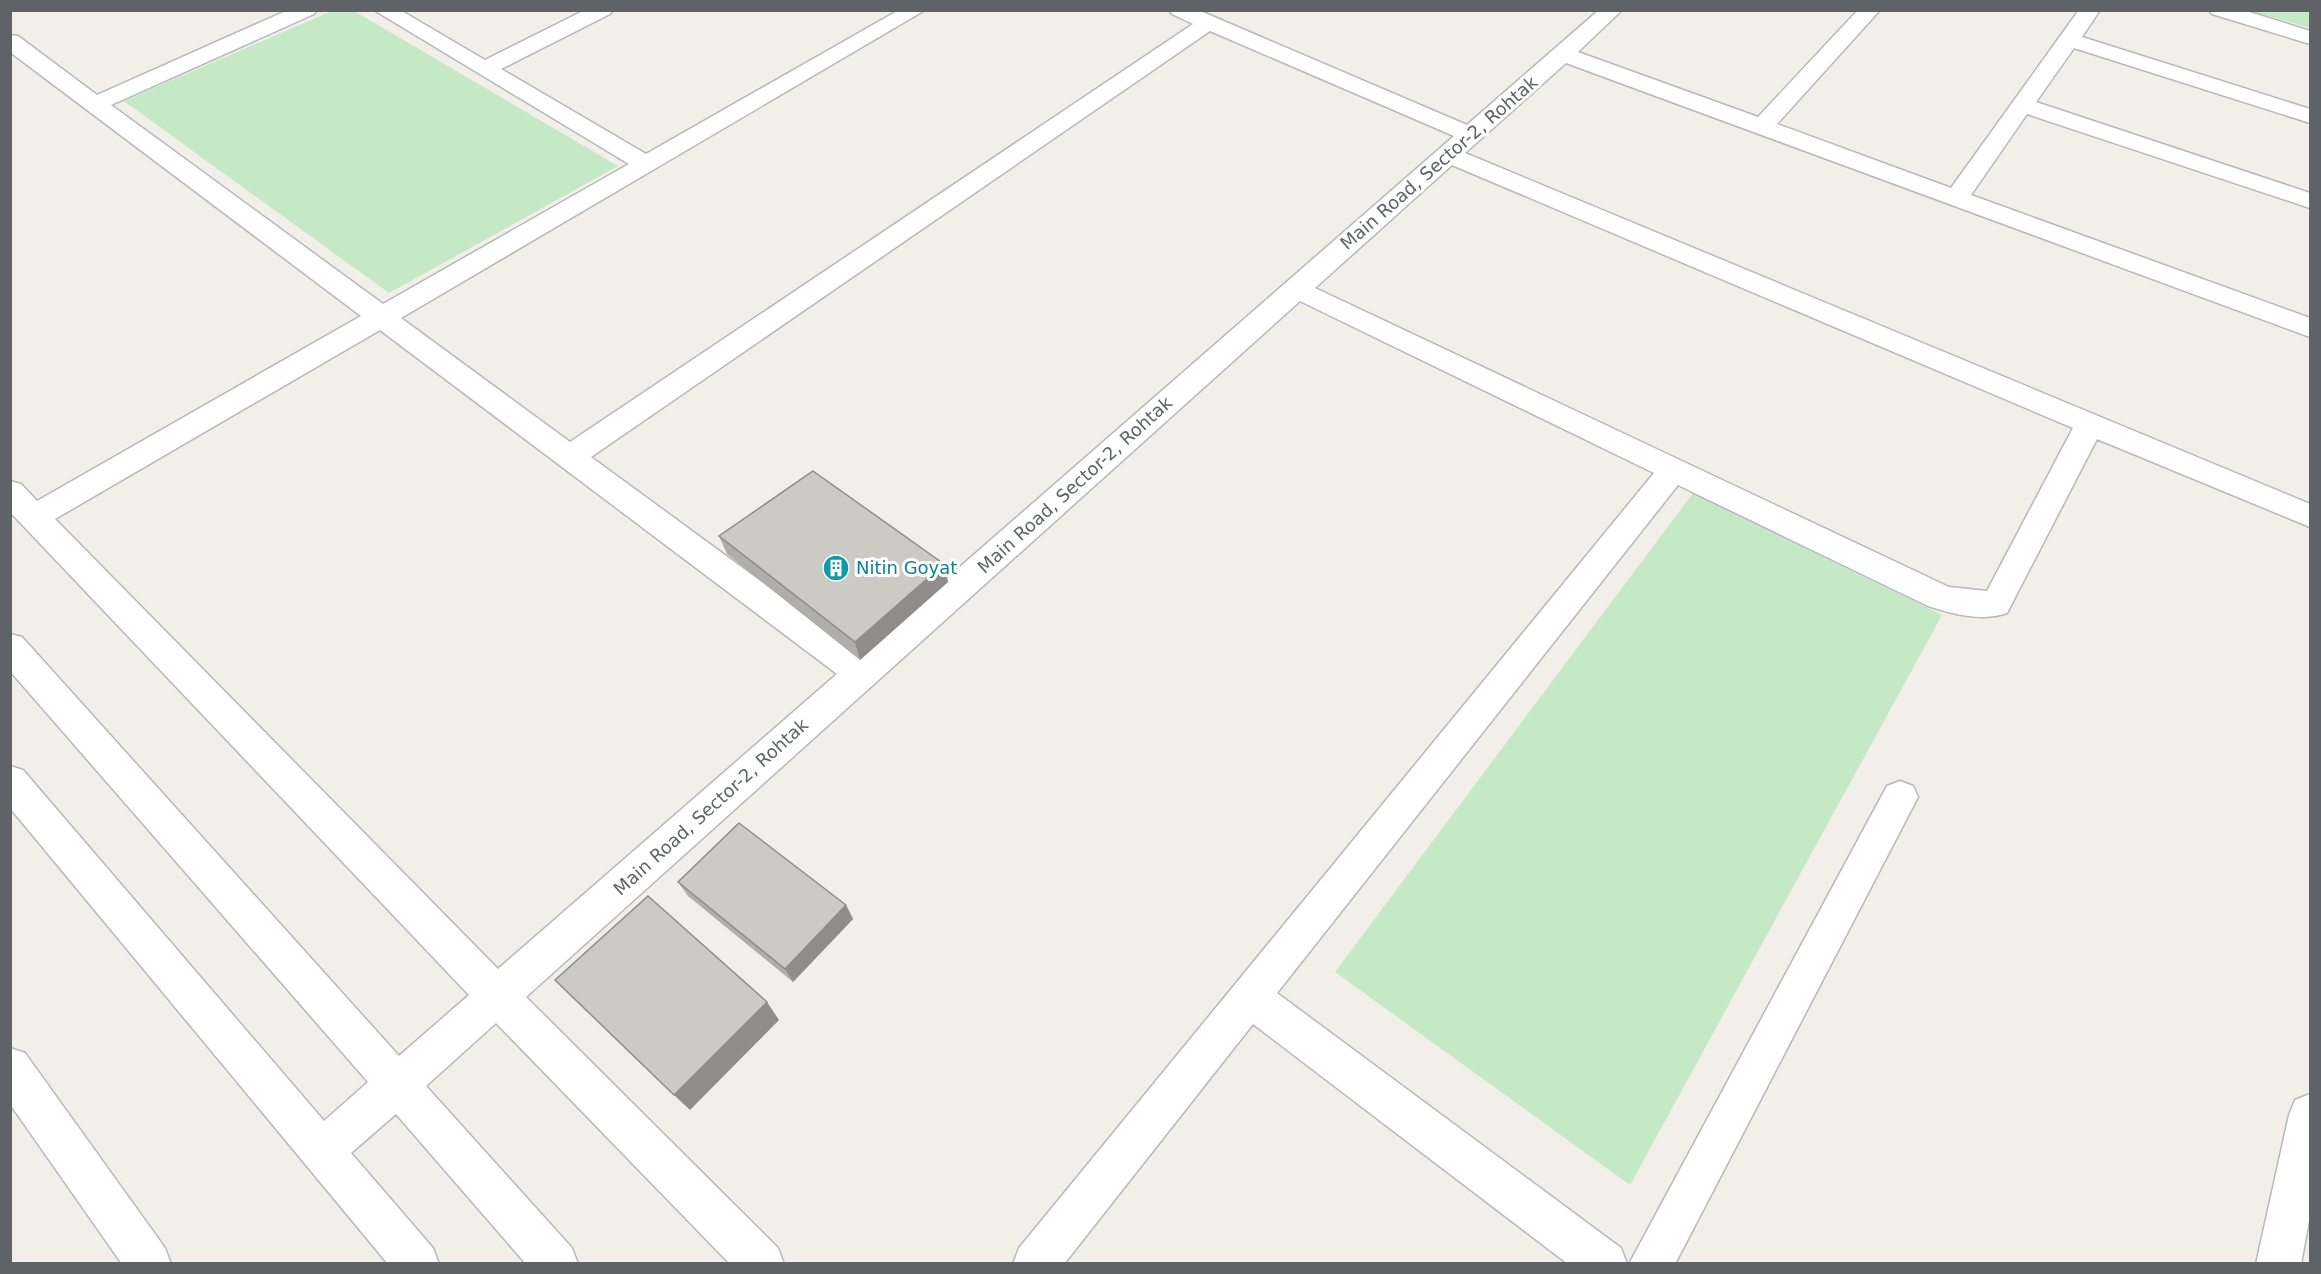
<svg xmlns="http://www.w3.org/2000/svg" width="2321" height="1274" viewBox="0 0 2321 1274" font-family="'DejaVu Sans',sans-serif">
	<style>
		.green { fill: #c5e8c5 }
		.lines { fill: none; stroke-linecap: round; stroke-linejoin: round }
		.minor-casing { stroke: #b5b8bc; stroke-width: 3 }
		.minor { fill: #fff; fill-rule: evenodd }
		.wall { fill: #afaea9 }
		.shaded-wall { fill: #8f8d8a }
		.building { fill: #cccac5; stroke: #8f8d8a; stroke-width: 1.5 }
		.labels { text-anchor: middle; stroke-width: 6; stroke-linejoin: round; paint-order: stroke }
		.street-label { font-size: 18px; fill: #5f6368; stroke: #fff }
		.culture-label { font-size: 18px; fill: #0d838f; stroke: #fff; text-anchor: start }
	</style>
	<rect width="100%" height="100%" fill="#f1efe8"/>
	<g class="green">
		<polygon points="334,10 354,11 618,166 389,293 124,101"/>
		<polygon points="2251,11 2310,11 2310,28"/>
		<polygon points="1693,493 1942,615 1630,1185 1335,972"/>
	</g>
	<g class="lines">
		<defs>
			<g id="minor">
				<path d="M 288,10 L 317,10 L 314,14 L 111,105 L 383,304 L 629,164 L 374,10 L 400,10 L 485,60 L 585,10 L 613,10 L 610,14 L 501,69 L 646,154 L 899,10 L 925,10 L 401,318 L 570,442 L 1193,24 L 1172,14 L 1169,10 L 1198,10 L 1467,125 L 1599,10 L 1622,10 L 1578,52 L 1758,117 L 1858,10 L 1880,10 L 1777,124 L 1951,188 L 2079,10 L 2100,10 L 2082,37 L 2310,109 L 2310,123 L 2074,48 L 2036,102 L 2310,193 L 2310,208 L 2027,114 L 1971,195 L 2310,318 L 2310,337 L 1566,63 L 1465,153 L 2310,504 L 2310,527 L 2097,439 L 2007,613 C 1981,622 1953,614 1928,606 L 1678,485 L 1277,993 L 1621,1248 L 1627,1264 L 1568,1264 L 1253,1024 L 1064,1264 L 1013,1264 L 1019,1248 L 1654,473 L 1300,301 L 526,997 L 778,1248 L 784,1264 L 730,1264 L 496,1023 L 426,1086 L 572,1248 L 578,1264 L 526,1264 L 396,1114 L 351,1153 L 433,1248 L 439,1264 L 388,1264 L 10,808 L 10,766 L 23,770 L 324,1121 L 368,1082 L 10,671 L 10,634 L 22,637 L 399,1056 L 469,995 L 10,512 L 10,481 L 21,484 L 37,501 L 361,316 L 10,52 L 10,35 L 18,36 L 97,95 ZM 1210,31 L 1454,136 L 860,654 L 591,457 ZM 1452,165 L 2073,428 L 1987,591 L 1949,587 L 1315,288 ZM 380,330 L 837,674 L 498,969 L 55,519 Z"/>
				<polygon points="2209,10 2243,10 2310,31 2310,44 2212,14"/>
				<polygon points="1900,781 1913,786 1918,797 1675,1264 1629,1264 1887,786"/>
				<polygon points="10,1048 25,1053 165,1248 171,1264 122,1264 10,1104"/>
				<polygon points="2310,1094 2310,1215 2301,1264 2256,1264 2289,1115 2295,1100"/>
			</g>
		</defs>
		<use href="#minor" class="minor-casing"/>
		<use href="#minor" class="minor"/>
	</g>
	<g class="wall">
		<polygon points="719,536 944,564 948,582 860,660 727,554"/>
		<polygon points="678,882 846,905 853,919 793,982 688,896"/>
	</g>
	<g class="shaded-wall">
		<polygon points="944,564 948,582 860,660 855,642"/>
		<polygon points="846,905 853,919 793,982 785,969"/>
		<polygon points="767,1002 779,1020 690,1110 674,1095"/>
	</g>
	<g class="building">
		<polygon points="813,471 944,564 855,642 719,536"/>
		<polygon points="739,823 846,905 785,969 678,882"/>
		<polygon points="648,896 767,1002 674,1095 555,980"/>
	</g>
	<defs>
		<symbol id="building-disc" viewBox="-11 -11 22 22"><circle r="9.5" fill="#0f9aa8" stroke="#fff"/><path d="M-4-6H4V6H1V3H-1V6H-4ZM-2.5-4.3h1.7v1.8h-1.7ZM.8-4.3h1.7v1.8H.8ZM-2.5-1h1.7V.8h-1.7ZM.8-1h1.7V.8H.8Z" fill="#fff"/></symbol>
	</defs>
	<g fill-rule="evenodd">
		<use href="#building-disc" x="821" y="553" width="30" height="30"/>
	</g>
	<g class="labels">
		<g class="street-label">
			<text transform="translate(1439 163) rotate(-41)" y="6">Main Road, Sector-2, Rohtak</text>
			<text transform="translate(1075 485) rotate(-42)" y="6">Main Road, Sector-2, Rohtak</text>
			<text transform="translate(711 807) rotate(-42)" y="6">Main Road, Sector-2, Rohtak</text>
		</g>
		<g class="culture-label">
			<text x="856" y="574">Nitin Goyat</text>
		</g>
	</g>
	<rect width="2321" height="1274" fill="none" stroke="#5f6368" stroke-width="24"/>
</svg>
